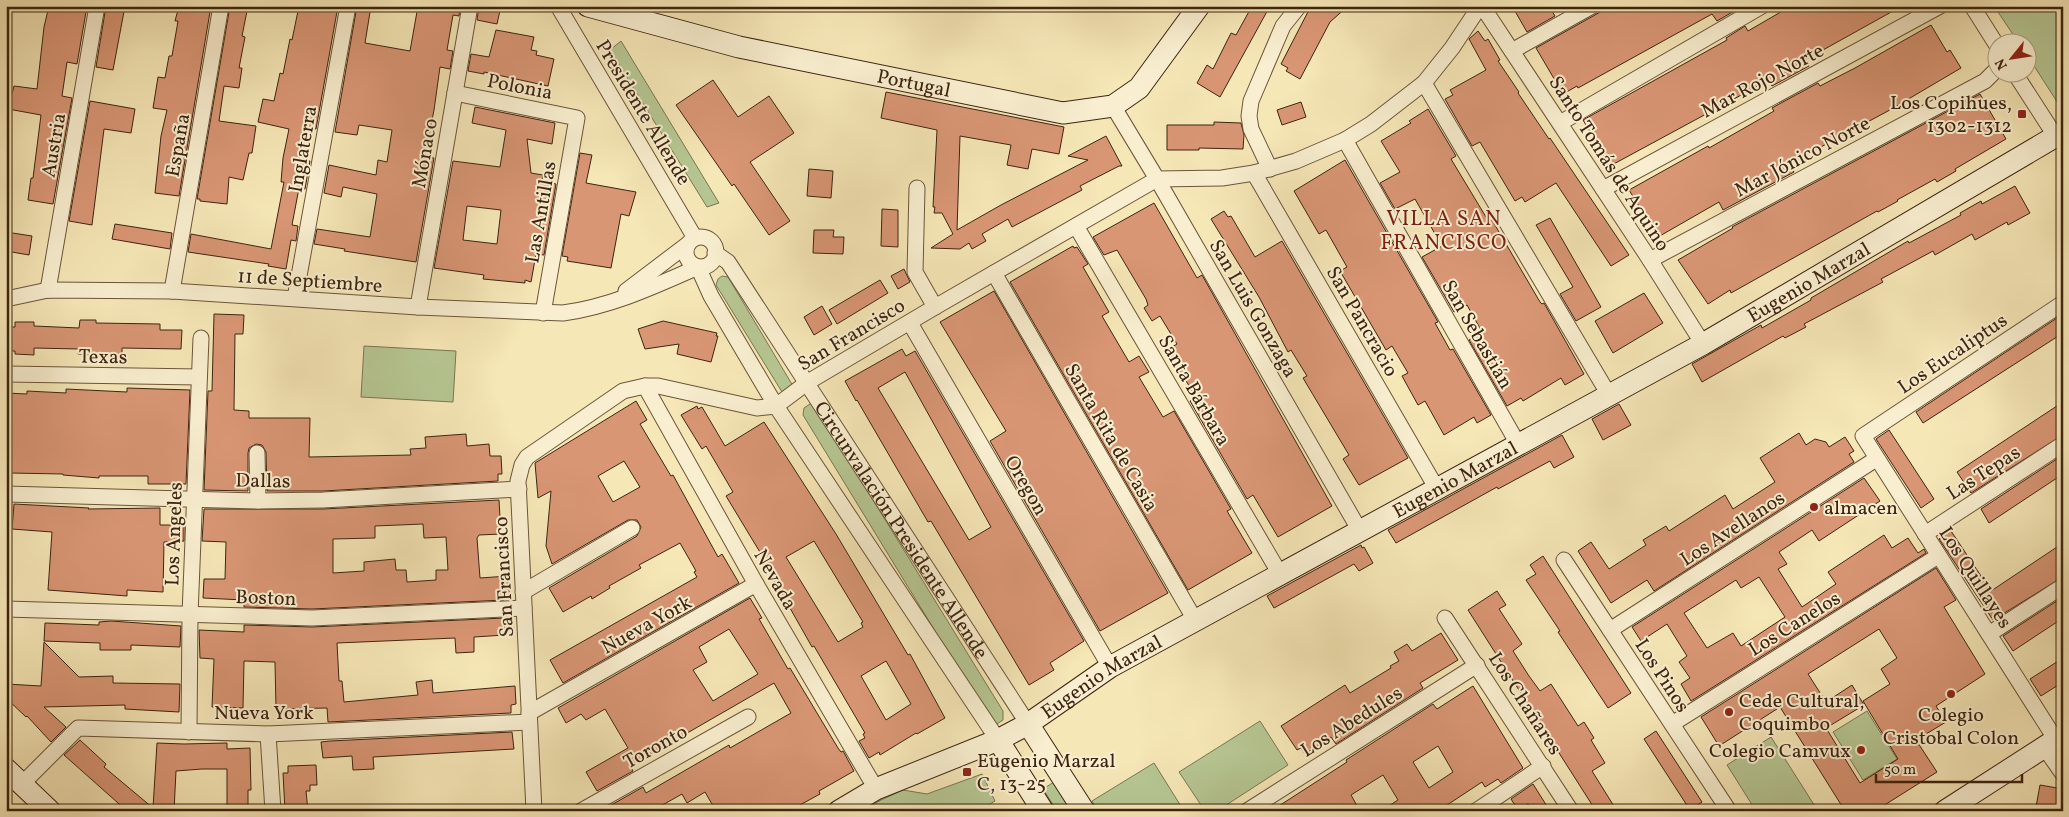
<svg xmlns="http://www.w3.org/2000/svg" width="2069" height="817" viewBox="0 0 2069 817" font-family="Vollkorn,serif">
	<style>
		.green { fill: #b6c793; stroke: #7a7652 }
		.building { fill: #d99675; stroke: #3d2410; fill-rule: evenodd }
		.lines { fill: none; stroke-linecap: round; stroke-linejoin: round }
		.street-casing { stroke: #6b553a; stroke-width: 17 }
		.secondary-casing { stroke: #3d2410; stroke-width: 23 }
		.street { stroke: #f9efd0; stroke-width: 15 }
		.secondary { stroke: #f9efd0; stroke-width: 21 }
		.poi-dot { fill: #8f2418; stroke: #f9efd0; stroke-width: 2 }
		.labels { text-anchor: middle; stroke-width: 4; stroke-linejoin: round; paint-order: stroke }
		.street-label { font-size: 20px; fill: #3d2410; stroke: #f9efd0 }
		.poi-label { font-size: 20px; fill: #3d2410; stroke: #f9efd0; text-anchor: start }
		.neighbourhood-label { font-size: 21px; letter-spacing: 1px; fill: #7a1f14; stroke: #f9efd0 }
	</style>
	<rect width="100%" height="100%" fill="#f6e7b7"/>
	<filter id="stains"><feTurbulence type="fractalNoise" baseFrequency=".004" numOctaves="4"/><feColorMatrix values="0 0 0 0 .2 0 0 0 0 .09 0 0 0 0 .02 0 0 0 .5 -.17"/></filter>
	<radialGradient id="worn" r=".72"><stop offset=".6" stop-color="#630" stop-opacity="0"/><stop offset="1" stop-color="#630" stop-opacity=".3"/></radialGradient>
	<g class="green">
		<polygon points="1994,6 2063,6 2063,111 2027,55 2026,42 2018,42"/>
		<polygon points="621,41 719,203 707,207 610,50"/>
		<polygon points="722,276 728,277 793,386 788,393 782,392 716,285 718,279"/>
		<polygon points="364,346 456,351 453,402 361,397"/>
		<polygon points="810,404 817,409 1003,711 1003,720 997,724 990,721 803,415 804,408"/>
		<polygon points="1867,711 1897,759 1863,780 1833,732"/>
		<polygon points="1260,721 1288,765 1217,811 1205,811 1179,772"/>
		<polygon points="1771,737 1818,811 1756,811 1727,765"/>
		<polygon points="1154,763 1184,811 1098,811 1092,801"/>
		<polygon points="982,774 995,801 978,811 862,811 881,800 903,790 927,794"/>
		<polygon points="1054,782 1073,811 1057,811 1043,789"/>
	</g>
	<g class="building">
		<polygon points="49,6 87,6 77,64 67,62 62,96 72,98 53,204 28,200 31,178 33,178 41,115 8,109 14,86 37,89 44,27"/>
		<polygon points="106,6 125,6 113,70 96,67"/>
		<polygon points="179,6 211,6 179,196 155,193 161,136 167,110 153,108 158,77 165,78 169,56 172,56 178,21 175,21"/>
		<polygon points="230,6 248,6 242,36 245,37 239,68 242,68 239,88 224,86 219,121 256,126 252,153 249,153 243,180 229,177 227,204 200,201 200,199 197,199"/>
		<polygon points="299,6 338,6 316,129 310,128 303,160 310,161 305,189 299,188 292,225 298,226 296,241 291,240 286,269 268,266 269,264 188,252 191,234 271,249 284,182 281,182 283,158 289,129 258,122 263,99 274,101 280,73 283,74 290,39 292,40"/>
		<polygon points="357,6 371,6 365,43 410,51 418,6 460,6 459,16 453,15 447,50 453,51 450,69 440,67 434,110 425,157 434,158 416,262 344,251 345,249 314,244 317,229 370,237 377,194 343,187 341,197 324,193 329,165 376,175 378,160 387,162 392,130 359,125 357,135 335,132"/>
		<polygon points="479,6 501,6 497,24 477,20"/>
		<polygon points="1252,6 1270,6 1220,97 1197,83 1207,65 1213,69 1231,33 1236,35"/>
		<polygon points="1311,6 1348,6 1330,22 1300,79 1286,71 1288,68 1281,64"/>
		<polygon points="1512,6 1549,6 1555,16 1527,32"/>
		<polygon points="1611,6 1734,6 1736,10 1717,21 1712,14 1578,88 1577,86 1563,94 1536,48"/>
		<polygon points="1791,6 1902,6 1805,60 1809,66 1772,86 1769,80 1610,166 1583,120 1727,40 1726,38 1745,26 1748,31"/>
		<polygon points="1931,25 1947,52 1950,50 1961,68 1888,111 1789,164 1794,172 1723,210 1719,202 1658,237 1629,190 1708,146 1709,148 1746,127 1774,111 1772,108 1781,103 1818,83 1820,86 1855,68"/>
		<polygon points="496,30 534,37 531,50 537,51 536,55 554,59 548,86 484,72 484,74 468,71 471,54 489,57"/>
		<polygon points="1478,31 1485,41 1488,39 1500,60 1498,61 1519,92 1518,93 1549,139 1550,138 1629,255 1611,266 1556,183 1525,202 1522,197 1515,201 1480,142 1472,146 1445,99 1453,95 1450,90 1486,70 1469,39"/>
		<polygon points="713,80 738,117 769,96 794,133 750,162 790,221 769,235 734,184 732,186 676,105"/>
		<polygon points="886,92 1064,127 1059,154 1032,149 1028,169 1007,165 1011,145 960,136 957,230 1001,205 1088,160 1068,156 1106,136 1122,166 1119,166 1080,186 1082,190 1012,227 1008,219 982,234 986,241 972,249 969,243 960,249 931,248 953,234 942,213 934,213 935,207 933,207 937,130 881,118"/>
		<polygon points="1980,94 2006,139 1955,169 1956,171 1937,182 1935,179 1897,200 1898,201 1878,212 1877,211 1731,293 1730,290 1708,304 1678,260 1733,228 1732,227"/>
		<polygon points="90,101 135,109 131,133 104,129 92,225 69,221"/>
		<polygon points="1301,102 1306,117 1282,125 1277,110"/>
		<path d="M 475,107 L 555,123 L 552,144 L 527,139 L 531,173 L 543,175 L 542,181 L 556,184 L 544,255 L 536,254 L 531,282 L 525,280 L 525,283 L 483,279 L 484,275 L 434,268 L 453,161 L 500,167 L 506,130 L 472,123 ZM 467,206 L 501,210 L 497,244 L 463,240 Z"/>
		<polygon points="1428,109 1456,156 1451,159 1489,222 1492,220 1540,302 1542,304 1544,303 1584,374 1565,385 1561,378 1523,401 1521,398 1507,406 1469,340 1482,332 1467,305 1454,312 1422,257 1442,246 1415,199 1395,209 1380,183 1400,172 1381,141 1411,123 1409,121"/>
		<polygon points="1214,122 1241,123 1244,135 1243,149 1199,148 1199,150 1167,150 1167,125 1214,125"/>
		<polygon points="580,153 592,155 586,183 636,192 629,216 621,214 611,268 567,261 568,257 562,256"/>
		<polygon points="1345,160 1438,322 1435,323 1450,350 1453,349 1491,415 1477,423 1474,417 1444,435 1425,401 1418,405 1402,376 1408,373 1392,346 1386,350 1340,271 1347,267 1326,230 1319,234 1294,191"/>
		<polygon points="809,169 833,171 831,198 807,196"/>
		<polygon points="2015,186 2030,213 2008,225 2007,222 1975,240 1972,234 1935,255 1933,251 1881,279 1883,282 1804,324 1806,327 1785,338 1783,336 1702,382 1692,364 1761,325 1762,328 1811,300 1811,298 1908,241 1909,243 1961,215 1960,213 1981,201 1982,204"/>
		<polygon points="1154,203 1197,278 1202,275 1332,506 1278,537 1253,495 1247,499 1190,401 1196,397 1167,350 1177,344 1160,316 1152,321 1144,308 1148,305 1146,299 1117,250 1104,255 1093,237"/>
		<polygon points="882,209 898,210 898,247 881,246"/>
		<polygon points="1224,211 1228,217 1231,216 1255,257 1282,241 1408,458 1359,485 1343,459 1349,455 1303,378 1307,376 1291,350 1288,352 1259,297 1211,219"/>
		<polygon points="1550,218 1601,307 1576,321 1560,294 1573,287 1536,225"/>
		<polygon points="115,224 172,233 170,249 112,239"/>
		<polygon points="814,230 834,230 833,237 844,237 843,254 813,253"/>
		<polygon points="6,232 32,236 29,255 6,251"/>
		<polygon points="1073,246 1074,248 1077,247 1088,264 1083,267 1109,312 1102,316 1129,362 1139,356 1149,372 1139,377 1163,417 1174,411 1231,509 1227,511 1252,553 1188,590 1010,282"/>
		<polygon points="904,269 910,282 898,289 891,276"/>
		<polygon points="880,280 888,293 837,324 829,310"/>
		<polygon points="994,291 1168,593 1100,631 990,441 1006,431 940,322"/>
		<polygon points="1644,293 1663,323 1613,353 1595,321"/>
		<polygon points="822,306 832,324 814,335 804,317"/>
		<polygon points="214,314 244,315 243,334 235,334 234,410 249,411 249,418 310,418 309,457 411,455 410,449 426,448 425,437 466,434 467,446 489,444 490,456 501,456 502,474 498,474 498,481 323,491 267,491 266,452 262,445 256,444 249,448 248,453 248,491 204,490 208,391 212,391"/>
		<polygon points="2063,314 2063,333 1923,423 1916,412"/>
		<polygon points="80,320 96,320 96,323 160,324 160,330 182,330 181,349 122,348 122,357 78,354 79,349 34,348 34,355 15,354 15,351 6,351 6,327 15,327 15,322 34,322 34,326 79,328"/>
		<polygon points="663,321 717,333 716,336 718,336 711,362 677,354 679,344 645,349 638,329"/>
		<path d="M 902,349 L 906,356 L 915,351 L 1084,641 L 1050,663 L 1054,670 L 1029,685 L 931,521 L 928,522 L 857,400 L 856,401 L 845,381 ZM 905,372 L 991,527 L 969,540 L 878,388 Z"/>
		<polygon points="127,388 190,390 186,484 148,484 148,476 99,476 99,478 63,475 63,474 10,473 10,421 6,421 6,393 27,394 27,391 66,393 66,389 127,392"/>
		<path d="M 636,401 L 647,420 L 640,424 L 671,476 L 673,475 L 718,557 L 722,554 L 739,583 L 563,683 L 550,660 L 697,577 L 694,572 L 696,571 L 680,543 L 639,565 L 641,568 L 609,586 L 610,588 L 592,599 L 591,596 L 563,612 L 549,588 L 637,536 L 641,527 L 637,520 L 628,520 L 552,564 L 546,546 L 551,491 L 538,498 L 535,463 ZM 624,461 L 640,487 L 613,502 L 598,476 Z"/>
		<polygon points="2063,402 2063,435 1971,493 1957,472"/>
		<polygon points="1619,404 1631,425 1603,440 1592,419"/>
		<path d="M 697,406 L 698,409 L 702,407 L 725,446 L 764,422 L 836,534 L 908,655 L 910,654 L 945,718 L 917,734 L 916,733 L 880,755 L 879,752 L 869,758 L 859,741 L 865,738 L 863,734 L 865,733 L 814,646 L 812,647 L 773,578 L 775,577 L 726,496 L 733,492 L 706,446 L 702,449 L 681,415 ZM 814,541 L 863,622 L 861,623 L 863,627 L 838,642 L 786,557 ZM 886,661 L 911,704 L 886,720 L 861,676 Z"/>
		<polygon points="1889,430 1934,499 1921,508 1876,439"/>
		<polygon points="1799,433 1806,445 1815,439 1826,442 1829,447 1845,437 1854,451 1849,454 1854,462 1654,591 1647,580 1611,603 1578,551 1591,542 1609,569 1646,545 1643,540 1666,526 1669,531 1725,495 1733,509 1775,482 1760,458"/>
		<polygon points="1562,435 1574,457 1554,468 1550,461 1498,489 1497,487 1396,543 1388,530"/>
		<polygon points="2063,455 2063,474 1989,523 1981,509"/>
		<path d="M 1864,478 L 1880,501 L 1819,541 L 1812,530 L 1779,552 L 1787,564 L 1778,569 L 1802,607 L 1836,584 L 1828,572 L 1884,535 L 1892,548 L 1908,538 L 1918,553 L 1924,549 L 1926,553 L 1691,701 L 1681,684 L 1690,678 L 1679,662 L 1687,656 L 1667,624 L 1641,641 L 1632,627 ZM 1759,577 L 1785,617 L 1741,646 L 1733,633 L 1707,648 L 1684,613 L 1736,580 L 1741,588 Z"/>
		<path d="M 499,500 L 501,534 L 479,535 L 477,538 L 480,578 L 508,576 L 509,592 L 503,592 L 504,600 L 312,609 L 244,607 L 244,600 L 203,598 L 204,579 L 225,579 L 226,542 L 202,541 L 204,509 L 323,509 ZM 423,524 L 424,538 L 446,537 L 448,570 L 436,570 L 436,580 L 407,582 L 406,570 L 396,570 L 395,559 L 364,562 L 364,571 L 333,573 L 333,539 L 375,538 L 375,526 Z"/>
		<polygon points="14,504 89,508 88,509 160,508 160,525 184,525 184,541 164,542 163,592 127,590 127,596 48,590 52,532 12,529"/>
		<polygon points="1951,531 1991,591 2063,543 2063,577 1993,620 1939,539"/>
		<polygon points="1361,545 1362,548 1364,547 1373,563 1359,571 1354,564 1274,608 1267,596"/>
		<polygon points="1543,556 1631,693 1608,708 1558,632 1560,631 1526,580 1536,574 1530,565"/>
		<path d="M 1936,568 L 1956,600 L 1944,607 L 1985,674 L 1936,706 L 1946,722 L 1916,740 L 1937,772 L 1875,811 L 1845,811 L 1780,707 L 1719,746 L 1701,717 ZM 1879,629 L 1897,658 L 1881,669 L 1890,684 L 1863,701 L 1898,759 L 1860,783 L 1826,728 L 1864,705 L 1852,685 L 1826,702 L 1808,674 Z"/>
		<polygon points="1497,591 1506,605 1499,609 1522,644 1513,651 1529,676 1540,691 1551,684 1578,726 1584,722 1594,738 1591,740 1605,763 1592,771 1617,811 1596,811 1468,610"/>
		<polygon points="2063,597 2063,618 2013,651 2003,636"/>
		<path d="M 750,598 L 762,618 L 759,619 L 788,669 L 790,668 L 838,748 L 841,752 L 843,751 L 854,771 L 819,791 L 820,794 L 789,811 L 716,811 L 705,792 L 687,803 L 682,794 L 652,811 L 608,811 L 606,808 L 643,787 L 646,793 L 729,745 L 730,748 L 791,713 L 774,683 L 630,766 L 633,771 L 597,791 L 586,772 L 628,748 L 605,709 L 586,720 L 581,714 L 566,723 L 558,708 ZM 729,629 L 758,674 L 713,701 L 693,670 L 707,662 L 699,647 Z"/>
		<polygon points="504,618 505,635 474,637 474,652 456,653 455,638 337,643 339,681 342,681 344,702 418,695 416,682 432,680 433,693 515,686 516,704 511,705 511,713 328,722 327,708 276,709 275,662 244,661 243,708 212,707 214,659 200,658 199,630 244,632 244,625 312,627"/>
		<polygon points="111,621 181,626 180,647 131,645 131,650 100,650 100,643 44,641 45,623 99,625 99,622"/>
		<polygon points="1441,633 1458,660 1420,683 1423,688 1336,744 1331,737 1305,754 1301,748 1297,750 1281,726 1345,685 1350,693 1391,668 1390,666 1399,661 1394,652 1407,644 1412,651"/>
		<polygon points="44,642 79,677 113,676 113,683 180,684 179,712 125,709 125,705 44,707 66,727 51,742 27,716 26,717 6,698 6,684 41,686"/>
		<polygon points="2063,658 2063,682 2041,696 2030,679"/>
		<path d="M 1473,686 L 1523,768 L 1501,783 L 1498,779 L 1485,787 L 1482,782 L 1438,811 L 1381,811 L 1398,800 L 1383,775 L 1351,795 L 1360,811 L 1271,811 L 1347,762 L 1346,760 L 1433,704 L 1437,709 ZM 1438,746 L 1453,772 L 1429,788 L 1413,762 Z"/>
		<polygon points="1656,731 1702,802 1690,810 1644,739"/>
		<polygon points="512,732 514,749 373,757 374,769 353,770 352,756 323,758 321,742 330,741"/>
		<polygon points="80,740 106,764 104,767 153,808 157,743 184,744 227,743 227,749 250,748 251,790 248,790 248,811 227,811 227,769 202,769 176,771 174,811 127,811 64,755"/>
		<polygon points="316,765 317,785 310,785 310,791 306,791 308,811 285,811 283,773 288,773 288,766"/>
		<polygon points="1533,784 1550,811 1533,811 1528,804 1518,810 1511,799"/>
		<polygon points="2040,785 2063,789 2063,811 2036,807"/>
	</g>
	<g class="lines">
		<defs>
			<g id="street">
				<polyline points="558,6 695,238"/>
				<polyline points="1482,6 1650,260 1703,344"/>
				<polyline points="1972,6 1996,44"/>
				<polyline points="1512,51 1592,6"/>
				<polyline points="2014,72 2056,137"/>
				<polyline points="1424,83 1609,395"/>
				<polyline points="455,93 577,118 543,313"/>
				<polyline points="1113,106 1157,179 1360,531"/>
				<polyline points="1560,123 1762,6"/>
				<polyline points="1345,140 1518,444"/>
				<polyline points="1270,169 1251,129 1249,116 1251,101 1283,26 1299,6"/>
				<polyline points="1254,173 1437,489"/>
				<polyline points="917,188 915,272 935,307"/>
				<polyline points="1603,189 1940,6"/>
				<polyline points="1076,226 1280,574"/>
				<circle cx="701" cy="252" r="15"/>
				<path id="s1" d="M 715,253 L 728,262 L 1028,724"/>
				<polyline points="1650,260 1985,81 1996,70"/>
				<polyline points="994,273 1195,620"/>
				<polyline points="48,290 97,6"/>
				<polyline points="172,291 221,6"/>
				<polyline points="626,291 688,244"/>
				<polyline points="295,298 348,6"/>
				<path d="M 6,299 L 48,290 L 172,291 L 418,307 L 563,313 C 610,307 655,286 698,267 L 711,296 L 776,406 L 998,740"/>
				<polyline points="418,307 470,6"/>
				<polyline points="910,323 1110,667"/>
				<polyline points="6,374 199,377"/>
				<polyline points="645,386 756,584 876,789"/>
				<polyline points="257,453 258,501"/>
				<polyline points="6,494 258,501 323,500 519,489"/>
				<polyline points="1925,534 2063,444"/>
				<polyline points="1564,560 1729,811"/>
				<polyline points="523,592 632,528"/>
				<polyline points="6,609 312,618 524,608"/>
				<polyline points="1445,618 1571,811"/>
				<polyline points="1610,630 1876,459"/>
				<polyline points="1989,634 2063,586"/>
				<polyline points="529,713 756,584"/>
				<polyline points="1672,724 1938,556"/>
				<polyline points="189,732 190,615 201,338"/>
				<polyline points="268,734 273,811"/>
				<polyline points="2056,740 1863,436 2063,303"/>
				<polyline points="2044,747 2063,774"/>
				<polyline points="22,784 78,728 268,734 529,722"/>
				<polyline points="534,811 518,481 522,465 527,457 623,391 645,386 658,386 757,408 776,406 808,382 935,307 1157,179 1222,178 1254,173 1296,161 1345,140 1371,124 1424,83 1452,48 1480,6"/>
				<polyline points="581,811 748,717"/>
				<polyline points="1247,811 1477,665"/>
				<polyline points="1476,811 1543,766"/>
			</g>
			<g id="secondary">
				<path id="s2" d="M 588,6 L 739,47 L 1063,113 L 1113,106 L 1139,88 L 1199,6"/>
				<polyline points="1028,724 1084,811"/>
				<polyline points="998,740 1043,811"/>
				<polyline points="6,769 50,811"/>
				<path id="s3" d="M 839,811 L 876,789 L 998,740 L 1028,724 L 1110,667 L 1703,344 L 2063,132"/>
				<polyline points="1945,811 2063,735"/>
			</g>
		</defs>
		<use href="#street" class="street-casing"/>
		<use href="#secondary" class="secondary-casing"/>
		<use href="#street" class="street"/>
		<use href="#secondary" class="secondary"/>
	</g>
	<g class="poi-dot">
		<rect x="2017" y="109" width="10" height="10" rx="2.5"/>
		<circle cx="1814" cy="507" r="5"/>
		<circle cx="1951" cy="694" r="5"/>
		<circle cx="1729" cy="712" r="5"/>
		<circle cx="1861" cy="750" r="5"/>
		<rect x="962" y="767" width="10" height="10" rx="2.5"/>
	</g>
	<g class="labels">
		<g class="street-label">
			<text transform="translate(1762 80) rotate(-28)" y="7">Mar Rojo Norte</text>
			<text dy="7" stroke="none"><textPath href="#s2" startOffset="335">Portugal</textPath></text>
			<text transform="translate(520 86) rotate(11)" y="7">Polonia</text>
			<text transform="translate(644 112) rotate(59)" y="7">Presidente Allende</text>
			<text transform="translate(53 145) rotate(-80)" y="7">Austria</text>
			<text transform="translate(177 145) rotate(-80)" y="7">España</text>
			<text transform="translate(302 149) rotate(-80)" y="7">Inglaterra</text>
			<text transform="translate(424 153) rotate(-80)" y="7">Mónaco</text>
			<text transform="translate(1802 156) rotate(-28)" y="7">Mar Jónico Norte</text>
			<text transform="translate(1610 163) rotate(57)" y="7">Santo Tomás de Aquino</text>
			<text transform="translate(540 212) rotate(-80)" y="7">Las Antillas</text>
			<text transform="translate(310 280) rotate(4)" y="7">11 de Septiembre</text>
			<text dy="7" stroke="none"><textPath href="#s3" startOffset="1106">Eugenio Marzal</textPath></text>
			<text transform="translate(1254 308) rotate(60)" y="7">San Luis Gonzaga</text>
			<text transform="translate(1363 321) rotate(60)" y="7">San Pancracio</text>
			<text transform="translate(851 334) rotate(-31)" y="7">San Francisco</text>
			<text transform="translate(1478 334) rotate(60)" y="7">San Sebastián</text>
			<text transform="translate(1952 353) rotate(-34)" y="7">Los Eucaliptus</text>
			<text transform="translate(103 356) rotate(1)" y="7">Texas</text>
			<text transform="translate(1195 390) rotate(60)" y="7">Santa Bárbara</text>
			<text transform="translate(1112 437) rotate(60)" y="7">Santa Rita de Casia</text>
			<text transform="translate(1983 472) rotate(-33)" y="7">Las Tepas</text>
			<text dy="7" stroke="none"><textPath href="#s3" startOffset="701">Eugenio Marzal</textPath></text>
			<text transform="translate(263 480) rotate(1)" y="7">Dallas</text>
			<text transform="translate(1027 485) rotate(60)" y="7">Oregon</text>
			<text transform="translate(1732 528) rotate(-33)" y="7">Los Avellanos</text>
			<text dy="7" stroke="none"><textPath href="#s1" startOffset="335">Circunvalación Presidente Allende</textPath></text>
			<text transform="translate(173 534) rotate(-88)" y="7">Los Angeles</text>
			<text transform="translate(503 577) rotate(-93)" y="7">San Francisco</text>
			<text transform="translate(1976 577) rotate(57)" y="7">Los Quillayes</text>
			<text transform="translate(776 579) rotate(60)" y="7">Nevada</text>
			<text transform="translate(266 597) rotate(2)" y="7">Boston</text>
			<text transform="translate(1794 623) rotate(-32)" y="7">Los Canelos</text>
			<text transform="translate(646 624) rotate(-29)" y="7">Nueva York</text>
			<text transform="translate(1663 675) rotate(57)" y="7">Los Pinos</text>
			<text dy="7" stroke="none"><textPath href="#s3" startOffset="296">Eugenio Marzal</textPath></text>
			<text transform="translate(1526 703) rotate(57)" y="7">Los Chañares</text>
			<text x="264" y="719">Nueva York</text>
			<text transform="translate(1351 721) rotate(-32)" y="7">Los Abedules</text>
			<text transform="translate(655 746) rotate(-29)" y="7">Toronto</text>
		</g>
		<g class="poi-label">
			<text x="2012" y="109" text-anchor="end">Los Copihues,<tspan x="2012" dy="23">1302-1312</tspan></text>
			<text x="1824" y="514">almacen</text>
			<text x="1739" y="707">Cede Cultural,<tspan x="1739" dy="23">Coquimbo</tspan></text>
			<text x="1951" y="721" text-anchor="middle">Colegio<tspan x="1951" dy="23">Cristobal Colon</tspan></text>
			<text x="1851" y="757" text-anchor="end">Colegio Camvux</text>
			<text x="977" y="767">Eugenio Marzal<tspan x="977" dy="23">C, 13-25</tspan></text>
		</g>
		<g class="neighbourhood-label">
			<text x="1444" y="225">VILLA SAN<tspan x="1444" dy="24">FRANCISCO</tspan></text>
		</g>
	</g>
	<rect width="2069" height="817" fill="none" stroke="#f6e7b7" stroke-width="25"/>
	<rect x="8" y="8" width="2054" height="802" fill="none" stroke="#3d2410" stroke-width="2.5"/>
	<rect x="12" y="12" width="2044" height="792" fill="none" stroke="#3d2410"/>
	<g transform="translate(2012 58) rotate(240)"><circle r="24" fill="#f9efd0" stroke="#ae9e83"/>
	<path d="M0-4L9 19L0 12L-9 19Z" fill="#8f2418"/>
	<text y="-8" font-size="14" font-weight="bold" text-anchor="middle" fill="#3d2410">N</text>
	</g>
	<path d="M1876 774v8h146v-8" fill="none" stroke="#3d2410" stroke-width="2.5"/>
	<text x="1884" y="774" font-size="15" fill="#3d2410" stroke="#f9efd0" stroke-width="4" paint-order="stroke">50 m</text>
	<rect width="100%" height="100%" filter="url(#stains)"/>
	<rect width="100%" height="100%" fill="url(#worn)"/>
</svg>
